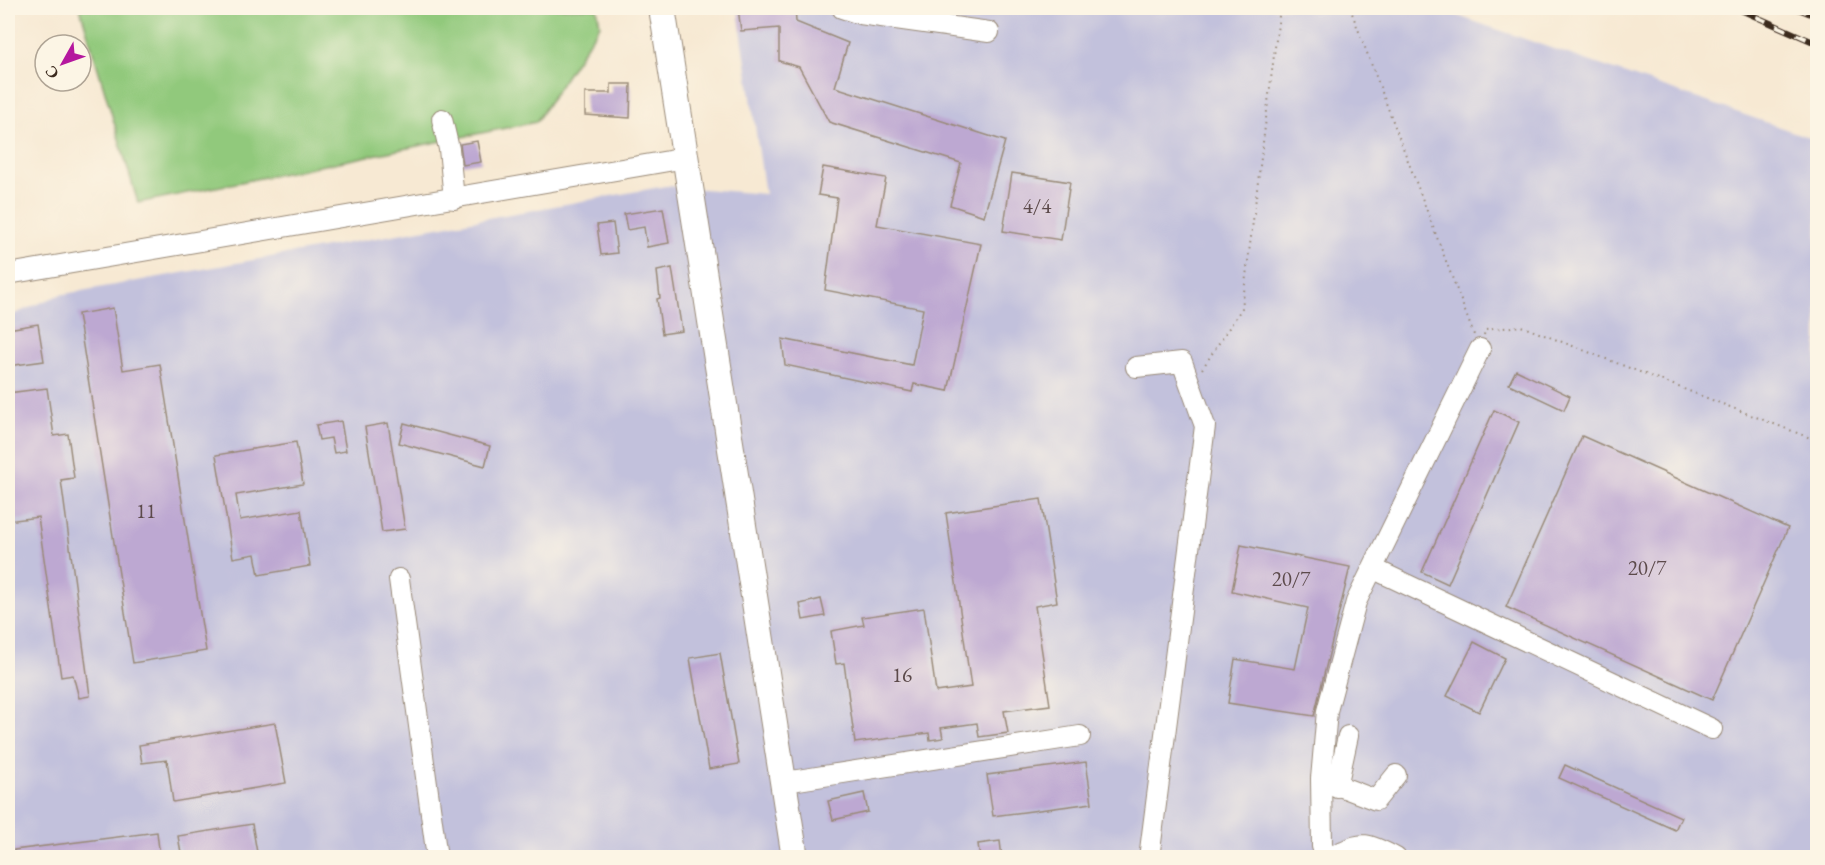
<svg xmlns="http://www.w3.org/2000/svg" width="1825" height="865" viewBox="0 0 1825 865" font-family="'EB Garamond',serif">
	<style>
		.industrial { fill: #c2c1dc }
		.green { fill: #91c97c; stroke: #667a4d; stroke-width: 1.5 }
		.building { fill: #bda8d2 }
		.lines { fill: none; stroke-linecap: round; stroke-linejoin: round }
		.minor-casing { stroke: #998a78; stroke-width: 22 }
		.major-casing { stroke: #998a78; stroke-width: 28 }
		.path { stroke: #998a78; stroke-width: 2; stroke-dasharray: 1.5 4.5; stroke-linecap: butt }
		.minor { stroke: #fff; stroke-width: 20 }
		.major { stroke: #fff; stroke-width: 26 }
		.rail-casing { stroke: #3b2a1e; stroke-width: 6 }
		.rail { stroke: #fcf5e5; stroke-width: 4; stroke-dasharray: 11; stroke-linecap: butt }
		.labels { text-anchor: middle; stroke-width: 4.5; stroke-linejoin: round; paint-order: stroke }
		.number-label { font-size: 21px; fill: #5c4a4b }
	</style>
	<rect width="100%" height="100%" fill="#fcf5e5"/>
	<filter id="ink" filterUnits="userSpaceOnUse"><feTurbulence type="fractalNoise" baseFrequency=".0167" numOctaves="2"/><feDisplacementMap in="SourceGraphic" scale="12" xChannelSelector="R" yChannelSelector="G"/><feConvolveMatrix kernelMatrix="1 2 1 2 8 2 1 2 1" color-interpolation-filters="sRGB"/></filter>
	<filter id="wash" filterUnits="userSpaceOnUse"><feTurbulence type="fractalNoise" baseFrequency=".008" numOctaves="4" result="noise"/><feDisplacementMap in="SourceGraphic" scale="24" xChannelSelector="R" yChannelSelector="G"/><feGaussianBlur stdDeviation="1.35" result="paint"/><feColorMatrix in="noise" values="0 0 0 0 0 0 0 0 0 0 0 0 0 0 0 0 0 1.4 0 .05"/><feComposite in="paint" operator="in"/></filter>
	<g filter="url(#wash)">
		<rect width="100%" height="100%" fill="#f7e9d3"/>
		<polygon class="industrial" points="738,8 1435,8 1817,140 1817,857 8,857 8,317 59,295 666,186 765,194"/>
		<polygon class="green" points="80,8 597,8 600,25 536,122 138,203"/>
		<g id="blocks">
			<g class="building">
				<polygon points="738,8 795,8 796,22 848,43 835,87 1005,141 984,216 950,205 961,163 829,122 799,67 779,61 779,28 741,31"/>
				<polygon points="611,84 631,84 630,118 585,115 585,93 611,93"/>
				<polygon points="477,141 481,162 463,165 460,144"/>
				<polygon points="823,167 886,178 877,225 981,244 948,391 914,384 912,392 785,365 782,339 912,365 923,309 825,290 837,198 818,195"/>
				<polygon points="1012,173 1070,182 1061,240 1003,231"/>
				<polygon points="663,208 669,243 647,247 644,227 627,230 624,214"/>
				<polygon points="613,223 617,253 601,255 597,225"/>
				<polygon points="672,268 682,331 662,334 657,299 660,298 657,271"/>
				<polygon points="113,308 123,370 160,364 206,651 133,663 78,314"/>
				<polygon points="38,324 44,361 8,366 8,329"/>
				<polygon points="1516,370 1570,396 1564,410 1509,384"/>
				<polygon points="47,388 54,436 68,434 74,478 61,480 90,696 79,698 73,675 61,677 38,517 8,521 8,393"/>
				<polygon points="1494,410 1519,422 1448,584 1422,572"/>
				<polygon points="341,421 346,451 334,453 331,438 319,440 316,425"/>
				<polygon points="388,423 405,529 382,532 365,427"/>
				<polygon points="404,423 490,446 485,466 399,443"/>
				<polygon points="1582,436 1788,528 1712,700 1506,607"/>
				<polygon points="296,442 303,484 236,495 240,520 301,510 310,566 259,575 255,554 233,558 216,455"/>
				<polygon points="1041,499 1057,602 1035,606 1050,705 1004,711 1008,733 979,737 977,723 941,728 943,738 930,740 929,733 855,743 844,663 836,664 831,631 864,625 862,617 924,608 936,692 971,687 946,513"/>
				<polygon points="1241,545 1350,567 1314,716 1228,703 1235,659 1295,669 1308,608 1232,591"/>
				<polygon points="821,599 825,616 803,620 800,604"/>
				<polygon points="1474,642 1505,658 1479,712 1447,696"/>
				<polygon points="720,653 739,764 709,769 690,658"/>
				<polygon points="275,723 286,783 173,802 167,760 142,763 139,745"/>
				<polygon points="1086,762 1092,803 993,816 987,775"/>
				<polygon points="1565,765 1681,817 1675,830 1559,778"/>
				<polygon points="864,793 868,812 833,820 828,801"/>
				<polygon points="252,824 258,858 182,858 178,836"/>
				<polygon points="157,832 160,858 14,858 14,850"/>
				<polygon points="1000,841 1002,858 980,858 978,844"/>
			</g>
		</g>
	</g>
	<g filter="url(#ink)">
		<use href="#blocks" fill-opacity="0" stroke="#998a78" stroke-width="1.5"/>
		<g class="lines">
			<defs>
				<g id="minor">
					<polyline points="842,8 860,14 989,32"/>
					<polyline points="442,119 449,149 454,199"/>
					<polyline points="8,274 686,158"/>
					<polyline points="1136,367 1182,362 1205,426 1149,858"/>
					<polyline points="1374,569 1712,729"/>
					<polyline points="399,579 437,858"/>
					<polyline points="1321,779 1376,800 1396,775"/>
					<polyline points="785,782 1080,736"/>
					<polyline points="1337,787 1348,736"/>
					<polyline points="1326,858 1322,846 1321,779 1327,711 1356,602 1480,349"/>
					<path d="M 1326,858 C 1363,844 1359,838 1396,858"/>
				</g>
				<polyline id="major" points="662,8 795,858"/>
			</defs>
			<use href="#minor" class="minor-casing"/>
			<use href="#major" class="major-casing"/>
			<g class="path">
				<polyline points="1350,8 1474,335"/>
				<polyline points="1484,335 1485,330 1521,326 1818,441"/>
				<polyline points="1202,369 1242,308 1280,8"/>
			</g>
			<use href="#minor" class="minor"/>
			<use href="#major" class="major"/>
			<defs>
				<g id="rail">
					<polyline points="1736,8 1818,44"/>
					<polyline points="1796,8 1818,17"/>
				</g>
			</defs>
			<use href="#rail" class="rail-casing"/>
			<use href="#rail" class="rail"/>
		</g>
	</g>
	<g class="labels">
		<g class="number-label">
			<text x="1037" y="213">4/4</text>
			<text x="146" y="518">11</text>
			<text x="1647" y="575">20/7</text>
			<text x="1291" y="586">20/7</text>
			<text x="902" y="682">16</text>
		</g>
	</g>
	<rect width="1825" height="865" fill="none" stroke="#fcf5e5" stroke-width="30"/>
	<g transform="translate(63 63) rotate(230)"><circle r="28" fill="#fcf5e5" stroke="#afa495" stroke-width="1.5"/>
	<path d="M0-4.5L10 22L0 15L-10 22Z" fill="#b5179e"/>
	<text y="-9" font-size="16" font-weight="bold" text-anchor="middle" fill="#3b2a1e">С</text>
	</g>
</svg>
